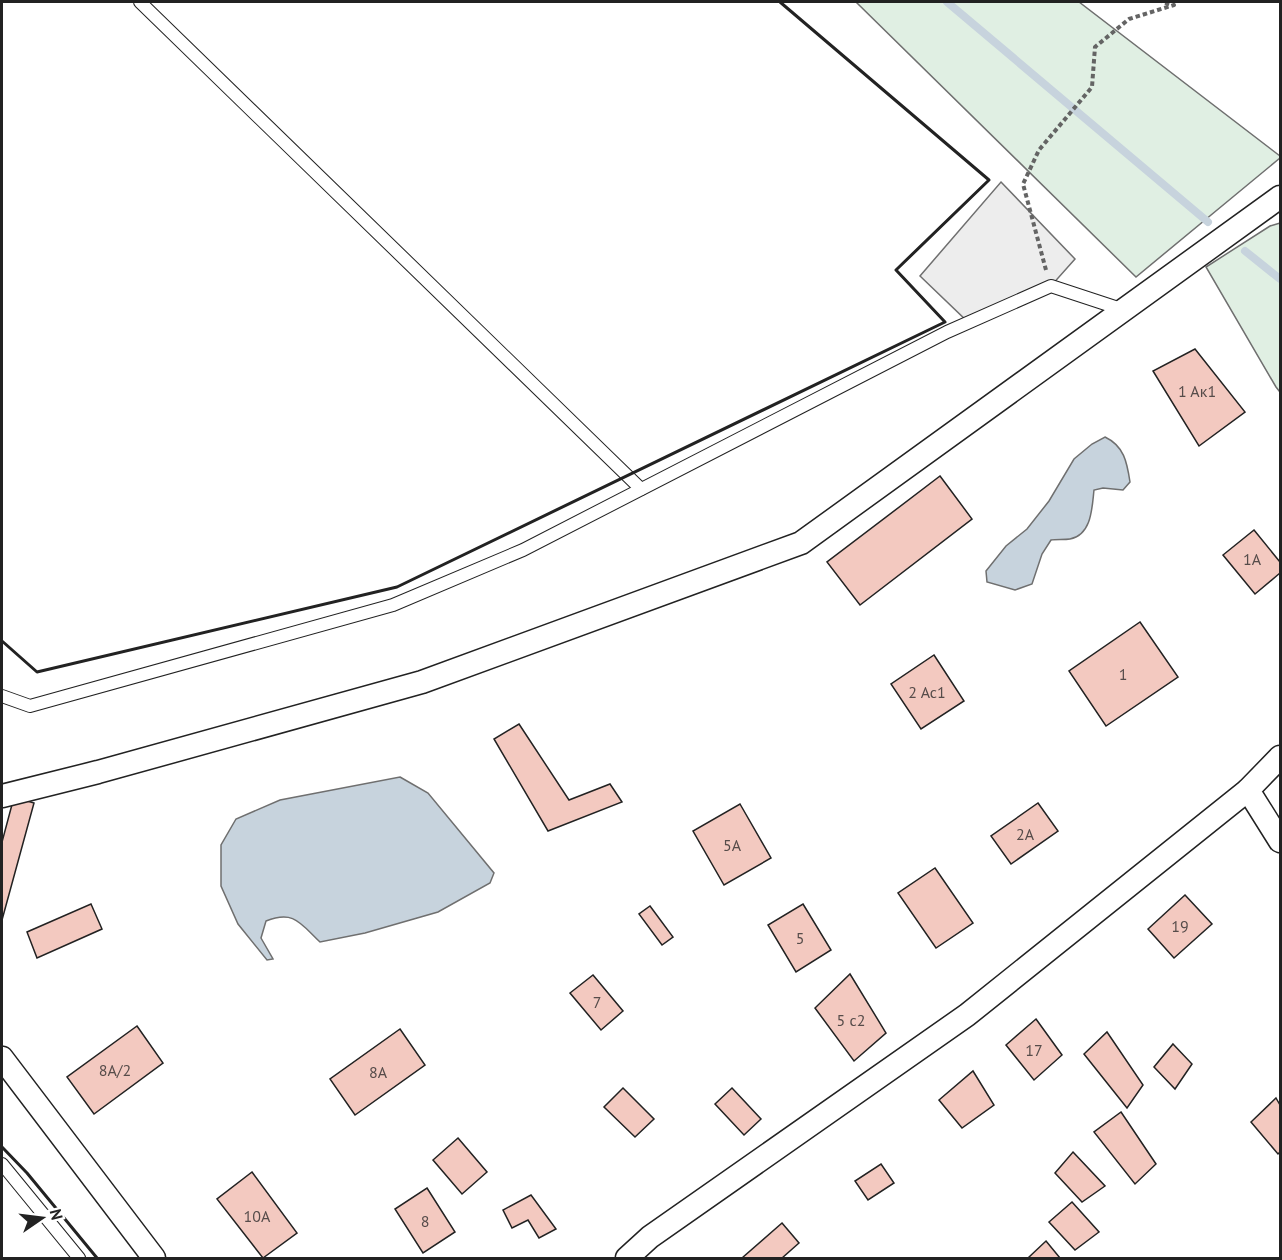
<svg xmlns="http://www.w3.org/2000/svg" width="1282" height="1260" viewBox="0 0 1282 1260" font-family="'PT Sans',sans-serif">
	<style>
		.green { fill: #e0efe3; stroke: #6f6f6f; stroke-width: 1.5 }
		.parking { fill: #ededed; stroke: #6f6f6f; stroke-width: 1.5 }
		.water { fill: #c7d3dd; stroke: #6f6f6f; stroke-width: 1.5 }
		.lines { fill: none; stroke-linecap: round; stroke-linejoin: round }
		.stream { stroke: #c7d3dd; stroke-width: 8 }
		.building { fill: #f3c9c0; stroke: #222; stroke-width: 1.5 }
		.service-casing { stroke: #222; stroke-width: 14 }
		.minor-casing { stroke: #222; stroke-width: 25 }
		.path { stroke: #646464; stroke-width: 4; stroke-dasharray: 4.5 3; stroke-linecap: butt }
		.service { stroke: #fff; stroke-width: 12 }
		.minor { stroke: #fff; stroke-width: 22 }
		.wall { stroke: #222; stroke-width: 3 }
		.labels { text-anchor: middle; stroke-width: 4.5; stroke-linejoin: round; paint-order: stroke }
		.number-label { font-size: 16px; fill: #564c4a }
	</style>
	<rect width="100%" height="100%" fill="#fff"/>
	<g class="green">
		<polygon points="856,2 1079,2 1280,156 1280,158 1136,277"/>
		<polygon points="1280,223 1280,392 1276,387 1206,267 1270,226"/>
	</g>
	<polygon class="parking" points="1001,182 1075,259 1051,286 968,322 920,276"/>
	<g class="water">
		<path d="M 1105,437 C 1124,446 1127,462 1130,482 L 1123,490 L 1103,488 L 1094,490 C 1092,507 1092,535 1070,539 C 1064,540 1057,539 1051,540 L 1042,554 L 1032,584 L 1015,590 L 987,582 L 986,571 L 1006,546 L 1027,529 L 1049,501 L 1074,459 L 1092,444 Z"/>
		<path d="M 400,777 L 428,793 L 494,873 L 490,883 L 438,912 L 365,933 L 320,942 C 300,923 294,910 266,921 L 261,938 L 273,959 L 267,960 L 238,924 L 221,886 L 221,845 L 236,819 L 280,800 Z"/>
	</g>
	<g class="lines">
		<g class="stream">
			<polyline points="947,2 1208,222"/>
			<polyline points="1245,251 1280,279"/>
		</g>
	</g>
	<g class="building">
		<polygon points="1195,349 1245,412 1199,446 1153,371"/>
		<polygon points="940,476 972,519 860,605 827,562"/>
		<polygon points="1254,530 1280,562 1280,573 1255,594 1223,555"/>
		<polygon points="1140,622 1178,677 1106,726 1069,671"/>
		<polygon points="934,655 964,701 921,729 891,684"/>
		<polygon points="519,724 569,800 610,784 622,802 548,831 494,739"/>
		<polygon points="14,797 34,803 2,920 2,842"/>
		<polygon points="1038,803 1058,831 1011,864 991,836"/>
		<polygon points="740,804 771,858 724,885 693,831"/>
		<polygon points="935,868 973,923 936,948 898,893"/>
		<polygon points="1185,895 1212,924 1174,958 1148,929"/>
		<polygon points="91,904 102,929 37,958 27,932"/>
		<polygon points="803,904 831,950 796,972 768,925"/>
		<polygon points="650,906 673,937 662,945 639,914"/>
		<polygon points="850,974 886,1033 854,1061 815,1008"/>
		<polygon points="593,975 623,1011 601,1030 570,993"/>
		<polygon points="1036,1019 1062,1055 1034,1080 1006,1045"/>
		<polygon points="137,1026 163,1063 94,1114 67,1077"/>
		<polygon points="400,1029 425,1065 355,1115 330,1079"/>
		<polygon points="1107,1032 1143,1085 1127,1108 1084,1054"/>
		<polygon points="1173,1044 1192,1064 1175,1089 1154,1067"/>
		<polygon points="973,1071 994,1105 962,1128 939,1100"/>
		<polygon points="623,1088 654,1119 635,1137 604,1107"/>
		<polygon points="732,1088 761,1119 744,1135 715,1104"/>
		<polygon points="1276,1098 1280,1105 1280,1152 1278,1154 1251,1122"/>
		<polygon points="1121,1112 1156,1164 1135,1184 1094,1132"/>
		<polygon points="458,1138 487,1172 462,1194 433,1160"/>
		<polygon points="1073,1152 1105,1186 1082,1202 1055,1173"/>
		<polygon points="881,1164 894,1183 868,1200 855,1181"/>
		<polygon points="252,1172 297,1233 263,1258 217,1199"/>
		<polygon points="427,1188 455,1232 423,1253 395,1209"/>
		<polygon points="531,1195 556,1229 539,1238 528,1220 512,1228 503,1210"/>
		<polygon points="1072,1202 1099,1232 1075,1250 1049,1222"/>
		<polygon points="782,1223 799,1243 782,1258 742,1258"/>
		<polygon points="1046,1241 1060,1258 1028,1258"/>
	</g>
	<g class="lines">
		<defs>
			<g id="service">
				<polyline points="140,2 641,489"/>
				<polyline points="2,696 30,706 393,605 523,550 947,332 1051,286 1124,310"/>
				<polyline points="2,1164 79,1258"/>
			</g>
			<g id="minor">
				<polyline points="1280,757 1248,790 1280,841"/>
				<polyline points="2,796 98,772 422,682 801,543 1280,197"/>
				<polyline points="2,1058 154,1258"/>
				<polyline points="627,1258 650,1237 967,1015 1248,790"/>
			</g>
		</defs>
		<use href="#service" class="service-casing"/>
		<use href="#minor" class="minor-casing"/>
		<polyline class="path" points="1046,270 1023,184 1039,150 1092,87 1095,47 1129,19 1174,5 1162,2"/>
		<use href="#service" class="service"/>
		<use href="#minor" class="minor"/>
		<g class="wall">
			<polyline points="2,641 37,672 397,587 945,322 896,270 989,180 780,2"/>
			<polyline points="2,1147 27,1173 97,1258"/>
		</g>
	</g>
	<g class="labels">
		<g class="number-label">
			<text x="1197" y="397">1 Ак1</text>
			<text x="1252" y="565">1А</text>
			<text x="1123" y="680">1</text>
			<text x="927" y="698">2 Ас1</text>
			<text x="1025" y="840">2А</text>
			<text x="732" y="851">5А</text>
			<text x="1180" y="932">19</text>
			<text x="800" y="944">5</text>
			<text x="597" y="1008">7</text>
			<text x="851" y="1026">5 с2</text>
			<text x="1034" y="1056">17</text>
			<text x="115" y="1076">8А/2</text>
			<text x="378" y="1078">8А</text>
			<text x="257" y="1222">10А</text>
			<text x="425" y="1227">8</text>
		</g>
	</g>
	<rect width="1282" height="1260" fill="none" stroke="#222222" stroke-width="6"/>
	<g transform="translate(42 1218) rotate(76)" stroke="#ffffff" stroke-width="4.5" paint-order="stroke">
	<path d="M0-4.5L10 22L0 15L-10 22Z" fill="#222222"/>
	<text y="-9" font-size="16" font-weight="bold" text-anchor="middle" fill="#222222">N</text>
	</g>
</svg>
